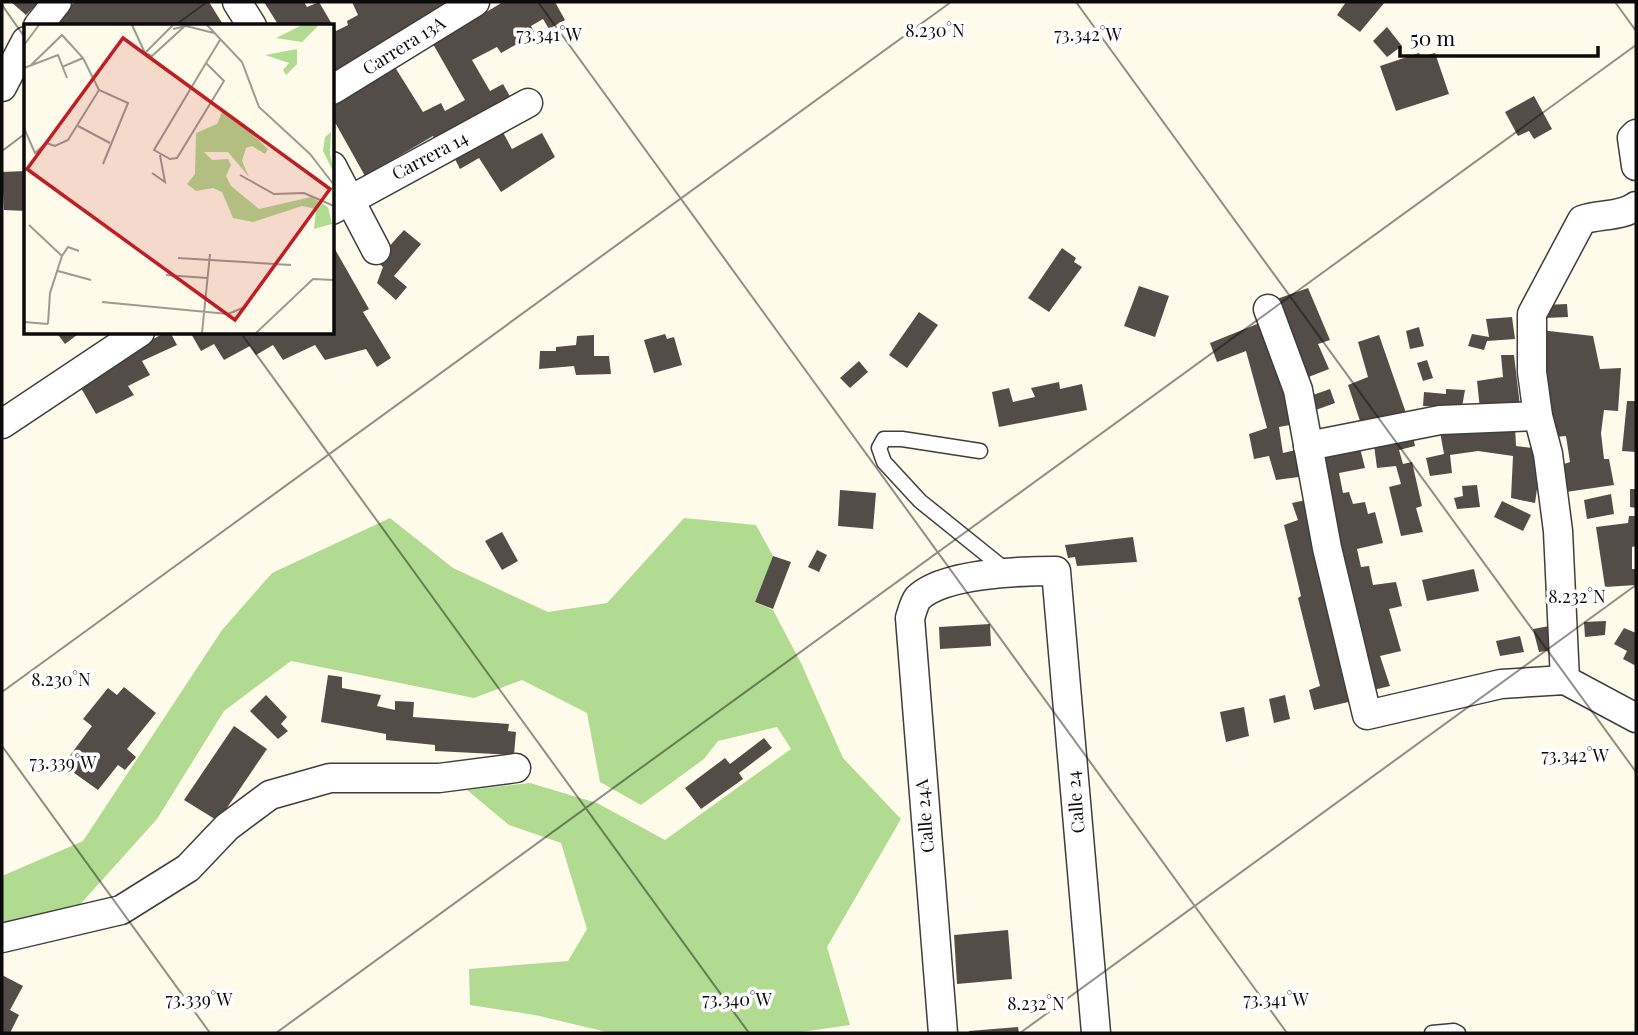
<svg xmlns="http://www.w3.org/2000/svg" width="1638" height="1035" viewBox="0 0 1638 1035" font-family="'Playfair Display',serif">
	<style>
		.forest { fill: #b1db91 }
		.building { fill: #544d47 }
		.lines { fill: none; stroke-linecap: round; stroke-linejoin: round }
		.lane-casing { stroke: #3e3e3e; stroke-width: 17 }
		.street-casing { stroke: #3e3e3e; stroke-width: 31 }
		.lane { stroke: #fff; stroke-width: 14 }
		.street { stroke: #fff; stroke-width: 28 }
		.ticks { fill: none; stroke: #0b0b0b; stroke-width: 2; stroke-opacity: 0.45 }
		.labels { text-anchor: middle; stroke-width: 7; stroke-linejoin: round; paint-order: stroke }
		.street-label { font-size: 18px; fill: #0b0b0b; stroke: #fff }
		.inset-road { fill: none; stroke: #9d9b91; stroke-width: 2 }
		.view { fill: #bf1f24; fill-opacity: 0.15; stroke: #bf1f24; stroke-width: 3.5 }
		.inset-edge { fill: none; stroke: #0b0b0b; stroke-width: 3.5 }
		.ticks-label { font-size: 18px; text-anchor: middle; fill: #0b0b0b; stroke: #fff; stroke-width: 7; stroke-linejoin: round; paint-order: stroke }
	</style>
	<rect width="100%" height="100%" fill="#fffbea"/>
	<polygon class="forest" points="390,518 453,568 548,612 607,603 684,518 756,525 773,556 755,602 773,610 801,663 843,758 901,819 827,947 850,1025 794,1033 611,1033 535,1015 470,1005 469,969 568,961 587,929 561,843 509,825 467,790 530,783 597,803 665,840 791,749 777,727 718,741 704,759 641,805 600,782 587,713 522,680 474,698 291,661 224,711 157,819 67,919 2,925 2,876 83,841 222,630 272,573"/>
	<g class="building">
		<polygon points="11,2 39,2 26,15"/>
		<polygon points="76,2 209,2 224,26 62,26 55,14"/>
		<polygon points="264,2 304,2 307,7 319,2 336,31 348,25 347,21 358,15 352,2 460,2 332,76 332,26 279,26"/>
		<polygon points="503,2 555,2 565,20 549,29 543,19 531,26 535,34 501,53 497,47 472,60 490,91 503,84 513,102 435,139 433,136 365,176 332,117 332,103 393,64 423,112 441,103 445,111 465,100 433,44"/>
		<polygon points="1346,2 1385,2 1360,32 1337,15"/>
		<polygon points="1387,27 1402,46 1387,57 1373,41"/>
		<polygon points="1419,53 1421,57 1435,53 1449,94 1396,111 1380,66"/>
		<polygon points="1534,96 1552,129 1534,139 1529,131 1518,136 1505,112"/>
		<polygon points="500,127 512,149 542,133 555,157 501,192 479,158 460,169 452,153"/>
		<polygon points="26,171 26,211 4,210 2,172"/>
		<polygon points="404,230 421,244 394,276 407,287 396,300 377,283 383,267 376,261"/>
		<polygon points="332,244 369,309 363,312 391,358 377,367 366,349 325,360 315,345 283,360 273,345 256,355 250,346 224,360 214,344 201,351 190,332 332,332"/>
		<polygon points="1062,248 1076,258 1074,262 1082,267 1049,312 1028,298"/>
		<polygon points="1139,286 1169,296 1155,337 1124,326"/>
		<polygon points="1308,288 1330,340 1318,344 1329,369 1306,378 1274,300"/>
		<polygon points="1567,304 1568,317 1545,318 1544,305"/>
		<polygon points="919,312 938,325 907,368 889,355"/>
		<polygon points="1512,317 1515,339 1487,341 1484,350 1468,346 1472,334 1489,337 1486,319"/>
		<polygon points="1262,322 1295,424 1279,427 1283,453 1300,449 1306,476 1276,480 1269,456 1254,459 1249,434 1267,428 1246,351 1217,362 1210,343"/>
		<polygon points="1419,327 1424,346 1410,349 1406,331"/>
		<polygon points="1540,330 1593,336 1600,369 1621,368 1618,411 1604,410 1601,433 1604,459 1609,459 1614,485 1566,492 1561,465 1570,462 1566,436 1554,437"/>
		<polygon points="56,332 81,332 65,344"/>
		<polygon points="166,332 170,332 177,345 142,361 150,375 128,386 134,395 96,414 77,381"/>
		<polygon points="665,334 667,339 674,337 682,365 654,373 644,340"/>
		<polygon points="594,335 594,356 609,356 611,374 576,375 574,366 539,369 540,351 556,351 556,347 576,345 577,336"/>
		<polygon points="1379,335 1406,413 1363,430 1348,385 1368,377 1358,342"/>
		<polygon points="1501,355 1514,355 1520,406 1480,409 1477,381 1503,377"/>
		<polygon points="1427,360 1433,378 1423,381 1417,363"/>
		<polygon points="859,361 868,372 850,388 840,378"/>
		<polygon points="1059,382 1060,389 1082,384 1087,410 999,427 992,392 1009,388 1013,402 1035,397 1031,388"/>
		<polygon points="1330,389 1335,403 1313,411 1310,396"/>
		<polygon points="1446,389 1465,390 1462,407 1423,406 1424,392 1446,394"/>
		<polygon points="1627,401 1636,401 1636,452 1622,451"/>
		<polygon points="1515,427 1516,446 1532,448 1539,475 1535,503 1511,498 1513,456 1478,451 1450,455 1452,473 1430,476 1426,458 1444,454 1440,432"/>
		<polygon points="1413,436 1415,446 1399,450 1403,464 1412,462 1422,506 1416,508 1423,532 1401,536 1389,487 1401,484 1396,466 1377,468 1374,445"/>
		<polygon points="1360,448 1365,468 1339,473 1343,493 1349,492 1353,504 1365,502 1368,514 1375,512 1383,543 1357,549 1361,567 1369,566 1373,585 1396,582 1402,606 1389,609 1401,651 1380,656 1390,686 1369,691 1315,451"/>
		<polygon points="1477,485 1480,507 1457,509 1454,498 1463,496 1462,486"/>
		<polygon points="1630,489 1636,489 1636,508 1630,507"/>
		<polygon points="840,490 876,493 873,529 838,526"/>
		<polygon points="1611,494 1614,514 1587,519 1584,500"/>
		<polygon points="1306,500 1357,700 1314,710 1309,690 1320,686 1298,598 1301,596 1284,525 1298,520 1292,503"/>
		<polygon points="1502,501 1531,515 1523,531 1494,517"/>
		<polygon points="1629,516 1636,516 1636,546 1632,547 1632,569 1636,569 1636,585 1605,587 1596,527 1628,523"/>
		<polygon points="502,532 518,561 502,570 485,541"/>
		<polygon points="1133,537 1137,562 1077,566 1075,557 1068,558 1065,545"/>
		<polygon points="817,550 827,555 819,572 808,567"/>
		<polygon points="773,556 791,562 773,609 755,602"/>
		<polygon points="1474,569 1479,591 1427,601 1422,580"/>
		<polygon points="1606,621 1605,635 1585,637 1584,622"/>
		<polygon points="990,624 991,646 940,649 939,627"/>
		<polygon points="1555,625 1559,649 1539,652 1533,629"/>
		<polygon points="1624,628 1636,633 1636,666 1623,659 1627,651 1614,644"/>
		<polygon points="1520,636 1524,652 1500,656 1496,641"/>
		<polygon points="328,675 342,677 342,688 381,695 377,706 395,710 395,701 414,702 413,717 509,724 508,731 516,732 514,755 435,751 435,745 386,740 386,734 321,722"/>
		<polygon points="124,687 156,713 127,749 136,757 125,770 118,765 98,790 63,765 92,726 83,719 108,688 117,695"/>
		<polygon points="266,695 287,717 281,724 288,731 278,739 250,711"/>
		<polygon points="1285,695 1290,719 1274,723 1269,699"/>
		<polygon points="1244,707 1249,736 1226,742 1220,712"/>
		<polygon points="234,726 267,749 218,821 184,800"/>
		<polygon points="764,738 772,748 739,773 743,779 701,809 685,788 725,758 730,764"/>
		<polygon points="1008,930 1012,979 957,984 954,935"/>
		<polygon points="2,975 23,986 10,1010 19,1015 10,1033 2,1033"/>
		<polygon points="1018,1027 1019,1033 969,1033 969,1031"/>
	</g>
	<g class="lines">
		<defs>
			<g id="lane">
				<polyline points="980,451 902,439 884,439 879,448 884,462 920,501 1007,571"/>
				<polyline points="1432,1033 1454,1031 1458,1033"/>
			</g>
			<g id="street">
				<polyline points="237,2 252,26"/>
				<polyline points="38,26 57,2"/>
				<polyline points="2,87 26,41"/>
				<polyline points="332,90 475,2"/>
				<polyline points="1636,134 1632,138 1636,166"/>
				<polyline points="332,166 376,250"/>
				<polyline points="332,210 528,103"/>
				<polyline points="1268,309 1298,390 1327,548 1367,715 1501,684 1565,680 1636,718"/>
				<polyline points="2,424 140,332"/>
				<polyline points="1308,446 1440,420 1538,416"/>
				<path d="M 1565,680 L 1558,531 L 1548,454 L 1538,416 L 1532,372 L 1532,314 L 1582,220 C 1599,214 1622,217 1636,206"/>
				<polyline points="2,938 121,910 188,868 227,827 270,795 330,778 439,778 516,768"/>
				<path d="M 943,1033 L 910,618 C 912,612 914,603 918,598 C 943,573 1022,571 1056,571 L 1096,1033"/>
			</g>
		</defs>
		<use href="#lane" class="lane-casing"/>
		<use href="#street" class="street-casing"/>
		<use href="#lane" class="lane"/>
		<use href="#street" class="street"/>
	</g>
	<path class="ticks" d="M 538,2 L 1287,1033M 1076,2 L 1636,772M 1615,2 L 1636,31M 2,5 L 26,39M 174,26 L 207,2M 2,151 L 26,133M 240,332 L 749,1033M 2,692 L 951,2M 2,746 L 210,1033M 276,1033 L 1636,45M 1020,1033 L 1636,585"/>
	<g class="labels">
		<g class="street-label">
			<text transform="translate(404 46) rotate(-32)" y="6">Carrera 13A</text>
			<text transform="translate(430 156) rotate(-28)" y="6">Carrera 14</text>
			<text transform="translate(1076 802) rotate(-95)" y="6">Calle 24</text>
			<text transform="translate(925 816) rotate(-95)" y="6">Calle 24A</text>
		</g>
	</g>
	<g transform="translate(24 24)">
		<rect width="310" height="310" fill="#fffbea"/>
		<path d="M 278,1 L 295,1 L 278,18 L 252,14 ZM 273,25 L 273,40 L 262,51 L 259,46 L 265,39 L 241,31 ZM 198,88 L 213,96 L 244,125 L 241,130 L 228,122 L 222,124 L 218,137 L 225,153 L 204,128 L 180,128 L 188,136 L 204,135 L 207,141 L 202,152 L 207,162 L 235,185 L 287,173 L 304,183 L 308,200 L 290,205 L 292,185 L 278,182 L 229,198 L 209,194 L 198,168 L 189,164 L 172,167 L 163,160 L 171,150 L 172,109 L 193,100 ZM 307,108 L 306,130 L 310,149 L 299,127 L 301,113 Z" fill="#b1db91"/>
		<path class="inset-road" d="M 108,1 L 121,29M 183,1 L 218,38 L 235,83 L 286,130 L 310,161M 149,5 L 162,2 L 190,9M 0,21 L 15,1M 121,29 L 128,32 L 162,1M 121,29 L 149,1M 182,39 L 200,57 L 153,134 L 146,135 L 130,126 L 182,39 L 196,16M 7,41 L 38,11 L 59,34 L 75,66 L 104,79 L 79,140M 38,43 L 59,34M 0,44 L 34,31 L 43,54M 54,102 L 86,119M 0,104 L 11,129 L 22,119 L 31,122 L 44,116 L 75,66M 128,149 L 141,158 L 136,131M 216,151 L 250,170 L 280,169 L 310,182M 5,201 L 38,232M 154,234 L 267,241M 34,247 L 67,256M 142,251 L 183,254M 78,278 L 204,290 L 221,283M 0,298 L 24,300M 24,300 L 26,269 L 38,232 L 44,223 L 55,227M 178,309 L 186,230M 232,309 L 289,255 L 310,256"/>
		<path class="view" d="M 99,14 L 306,165 L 211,296 L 3,145 Z"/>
		<rect width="310" height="310" class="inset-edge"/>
	</g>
	<g class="ticks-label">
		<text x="935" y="37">8.230°N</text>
		<text x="549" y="41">73.341°W</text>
		<text x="1088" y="41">73.342°W</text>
		<text x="1577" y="603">8.232°N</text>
		<text x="61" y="686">8.230°N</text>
		<text x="1575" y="762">73.342°W</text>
		<text x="63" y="769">73.339°W</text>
		<text x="199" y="1006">73.339°W</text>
		<text x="737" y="1006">73.340°W</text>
		<text x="1276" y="1006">73.341°W</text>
		<text x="1036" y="1010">8.232°N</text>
	</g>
	<rect width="1638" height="1035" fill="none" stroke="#0b0b0b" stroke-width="7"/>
	<path d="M1400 46v10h198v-10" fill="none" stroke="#0b0b0b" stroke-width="3.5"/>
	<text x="1410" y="46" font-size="21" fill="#0b0b0b" stroke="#ffffff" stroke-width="5" paint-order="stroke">50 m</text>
</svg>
